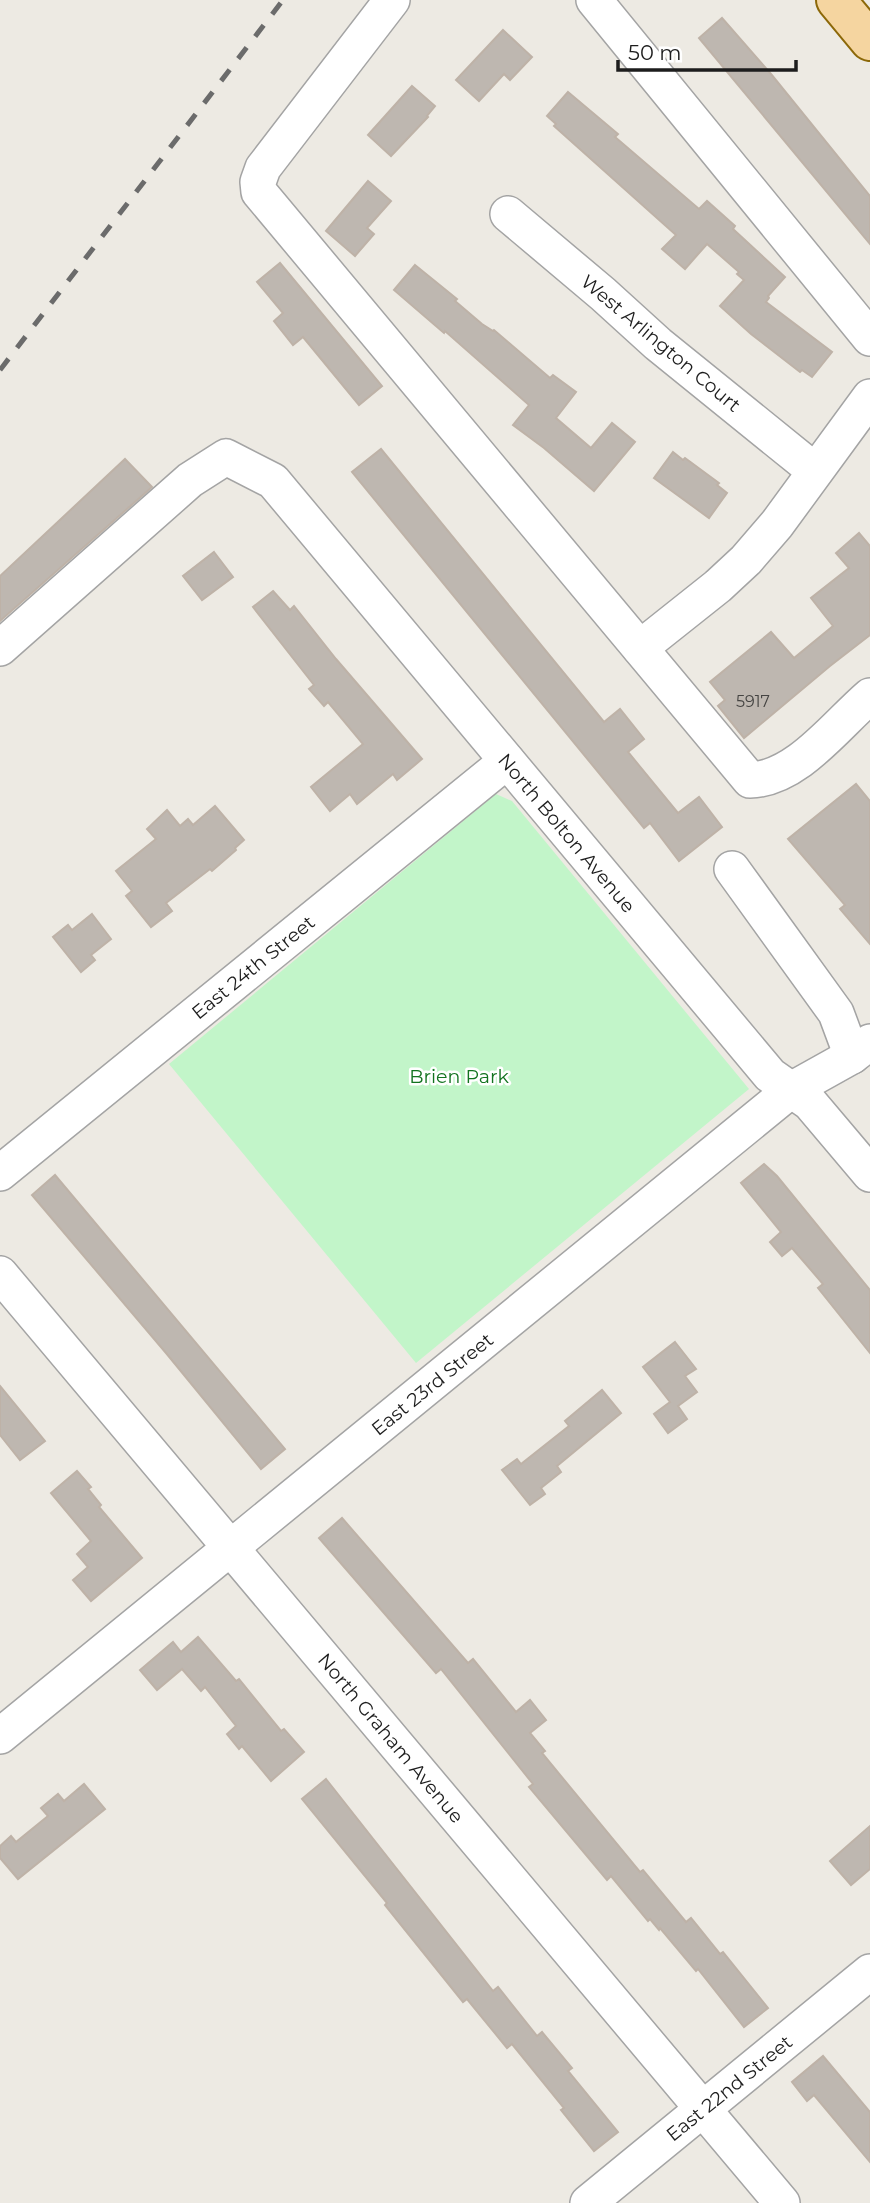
<svg xmlns="http://www.w3.org/2000/svg" width="870" height="2203" viewBox="0 0 870 2203" font-family="Montserrat,sans-serif">
	<style>
		.park { fill: #c2f5c9 }
		.building { fill: #beb7b0; stroke: #beb2a7; stroke-width: 2 }
		.lines { fill: none; stroke-linecap: round; stroke-linejoin: round }
		.minor-casing { stroke: #a4a4a4; stroke-width: 38 }
		.major-casing { stroke: #8c6809; stroke-width: 42 }
		.minor { stroke: #fff; stroke-width: 35 }
		.major { stroke: #f5d5a0; stroke-width: 38 }
		.rail { stroke: #6b6b6b; stroke-width: 5; stroke-dasharray: 14 14; stroke-linecap: butt }
		.labels { text-anchor: middle; stroke-width: 5; stroke-linejoin: round; paint-order: stroke }
		.number-label { font-size: 16px; fill: #454442 }
		.street-label { font-size: 19px; fill: #1d1d1d; stroke: #fff }
		.park-label { font-size: 19px; fill: #12731f; stroke: #fff }
	</style>
	<rect width="100%" height="100%" fill="#edeae3"/>
	<polygon class="park" points="496,794 512,801 749,1089 416,1363 169,1064"/>
	<g class="building">
		<polygon points="722,18 771,74 870,196 870,244 699,38"/>
		<polygon points="503,30 532,57 510,80 504,74 479,101 456,80"/>
		<polygon points="412,86 435,106 427,116 428,117 391,156 368,135"/>
		<polygon points="568,92 618,134 615,137 699,209 707,201 735,226 733,229 785,277 768,296 769,298 766,302 832,352 812,377 802,370 800,372 751,334 720,306 744,280 737,274 739,272 707,244 685,269 662,249 676,235 554,126 556,124 547,116"/>
		<polygon points="368,181 391,201 367,228 374,234 355,256 326,231"/>
		<polygon points="280,263 382,386 359,405 303,337 293,345 274,321 283,313 257,282"/>
		<polygon points="415,265 457,299 455,301 482,324 493,331 494,330 550,378 553,375 576,392 556,418 591,448 612,423 635,442 594,491 544,448 513,425 529,405 445,331 444,333 394,290"/>
		<polygon points="381,449 604,722 620,709 644,739 628,752 678,813 699,797 722,827 679,861 650,823 644,828 352,472"/>
		<polygon points="673,452 683,460 685,458 719,483 717,485 727,493 709,518 654,478"/>
		<polygon points="125,459 152,487 0,621 0,576"/>
		<polygon points="859,533 870,546 870,635 830,666 744,738 718,706 725,700 710,682 771,632 794,658 833,626 811,598 849,568 836,553"/>
		<polygon points="214,552 233,577 202,600 183,576"/>
		<polygon points="273,591 290,610 294,606 336,659 422,759 397,780 393,774 357,804 350,794 330,811 311,787 363,744 328,702 324,706 309,689 314,685 253,607"/>
		<polygon points="856,784 870,801 870,944 840,909 845,905 788,839"/>
		<polygon points="215,806 244,840 235,848 236,850 212,871 210,869 166,903 172,911 151,927 126,896 132,891 116,871 156,839 147,829 167,810 180,826 188,819 193,825"/>
		<polygon points="92,914 111,939 91,955 95,960 81,972 53,937 68,925 72,930"/>
		<polygon points="764,1164 777,1176 870,1290 870,1353 818,1288 823,1284 792,1248 782,1256 770,1242 781,1232 741,1183"/>
		<polygon points="55,1175 285,1449 261,1469 166,1353 32,1195"/>
		<polygon points="675,1342 696,1369 685,1376 697,1392 678,1406 687,1419 668,1433 654,1414 670,1402 643,1367"/>
		<polygon points="0,1386 45,1441 20,1460 0,1435"/>
		<polygon points="602,1390 621,1413 557,1466 561,1472 541,1488 545,1494 530,1505 502,1470 517,1459 521,1464 569,1426 565,1421"/>
		<polygon points="77,1471 91,1487 88,1489 101,1505 99,1507 142,1558 91,1601 73,1580 88,1567 77,1554 91,1541 51,1493"/>
		<polygon points="342,1518 468,1663 473,1659 516,1712 530,1700 546,1720 530,1733 545,1751 542,1753 640,1872 643,1870 686,1922 691,1918 720,1954 723,1952 768,2008 744,2027 698,1969 696,1971 660,1928 659,1930 650,1919 648,1921 611,1876 607,1880 529,1787 533,1784 441,1669 436,1673 319,1538"/>
		<polygon points="198,1637 236,1681 239,1679 281,1731 284,1729 304,1752 271,1781 242,1746 239,1749 227,1734 236,1726 205,1687 201,1691 182,1669 157,1690 140,1670 173,1642 181,1652"/>
		<polygon points="326,1779 493,1991 498,1987 537,2036 542,2032 572,2068 568,2071 618,2132 594,2151 561,2110 564,2108 512,2044 507,2048 467,1999 463,2002 385,1905 387,1903 302,1799"/>
		<polygon points="84,1784 105,1809 18,1879 0,1858 0,1846 11,1836 16,1842 48,1816 41,1808 58,1794 64,1801"/>
		<polygon points="870,1826 870,1869 851,1885 830,1861"/>
		<polygon points="823,2056 870,2112 870,2162 814,2095 807,2101 792,2082"/>
	</g>
	<g class="lines">
		<defs>
			<g id="minor">
				<path d="M 392,0 L 263,168 L 258,182 L 259,192 L 750,780 C 797,779 837,724 870,696"/>
				<polyline points="594,0 870,338"/>
				<polyline points="508,214 603,294 658,344 815,471"/>
				<polyline points="0,648 190,480 226,457 273,481 770,1075 810,1103 870,1174"/>
				<polyline points="640,648 718,586 746,560 777,524 870,397"/>
				<polyline points="732,869 836,1013 852,1056"/>
				<polyline points="0,1173 507,761"/>
				<polyline points="0,1274 782,2203"/>
				<polyline points="0,1736 791,1090 852,1056 870,1042"/>
				<polyline points="588,2203 870,1972"/>
			</g>
			<polyline id="major" points="836,0 870,41"/>
		</defs>
		<use href="#minor" class="minor-casing"/>
		<use href="#major" class="major-casing"/>
		<use href="#minor" class="minor"/>
		<use href="#major" class="major"/>
		<polyline class="rail" points="0,370 283,0"/>
	</g>
	<g class="labels">
		<g class="number-label">
			<text x="753" y="707">5917</text>
		</g>
		<g class="street-label">
			<text transform="translate(661 343) rotate(40)" y="7">West Arlington Court</text>
			<text transform="translate(567 833) rotate(50)" y="7">North Bolton Avenue</text>
			<text transform="translate(253 967) rotate(-39)" y="7">East 24th Street</text>
			<text transform="translate(432 1384) rotate(-39)" y="7">East 23rd Street</text>
			<text transform="translate(391 1738) rotate(50)" y="7">North Graham Avenue</text>
			<text transform="translate(729 2088) rotate(-39)" y="7">East 22nd Street</text>
		</g>
		<g class="park-label">
			<text x="459" y="1083">Brien Park</text>
		</g>
	</g>
	<path d="M618 60v10h178v-10" fill="none" stroke="#1d1d1d" stroke-width="3.5"/>
	<text x="628" y="60" font-size="21" fill="#1d1d1d" stroke="#ffffff" stroke-width="5" paint-order="stroke">50 m</text>
</svg>
